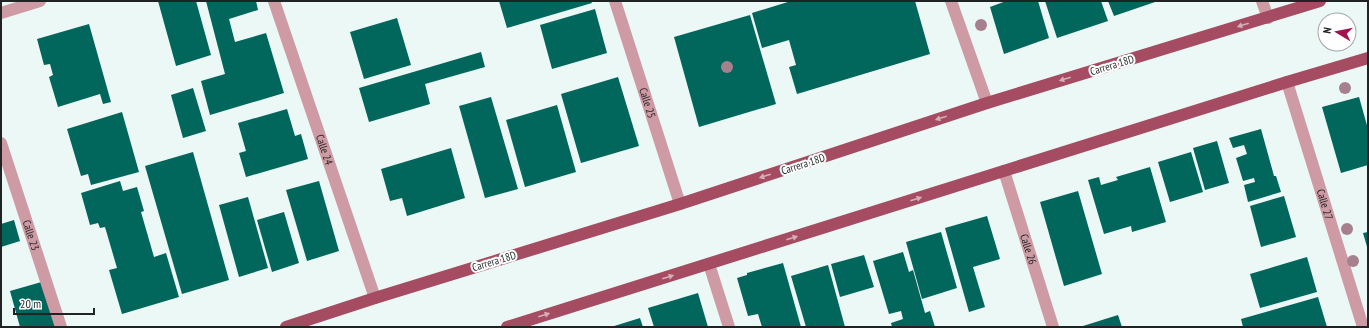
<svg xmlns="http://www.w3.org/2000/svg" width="1369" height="328" viewBox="0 0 1369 328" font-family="'PT Sans Narrow',sans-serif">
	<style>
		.building { fill: #01665b }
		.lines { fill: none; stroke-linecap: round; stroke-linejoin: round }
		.minor { stroke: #ce9aa4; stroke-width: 12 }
		.major { stroke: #a54b62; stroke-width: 12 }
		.tree { fill: #a6818d }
		.oneway { fill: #d6aeb8 }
		.labels { text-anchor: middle; stroke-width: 4; stroke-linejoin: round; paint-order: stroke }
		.street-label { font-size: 11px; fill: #1f2323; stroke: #fff }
	</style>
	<rect width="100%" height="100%" fill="#ebf8f5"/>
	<g class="building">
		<polygon points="158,1 196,1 211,55 176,66"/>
		<polygon points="206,1 256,1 258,10 229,19 235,42 266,33 284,93 210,115 201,81 225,74"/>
		<polygon points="499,1 591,1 592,3 507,28"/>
		<polygon points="791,1 915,1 930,54 797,94 789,67 796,65 789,40 762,48 752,13"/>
		<polygon points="1006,1 1038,1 1049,38 1004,54 990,7"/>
		<polygon points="1045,1 1101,1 1108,21 1057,38"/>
		<polygon points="1108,1 1158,1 1114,16"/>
		<polygon points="595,9 607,53 552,69 540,25"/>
		<polygon points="750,15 776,104 699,127 674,37"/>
		<polygon points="397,18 411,65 364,79 350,32"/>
		<polygon points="89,24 111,102 103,104 100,94 58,107 49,77 53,75 50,64 44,65 37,39"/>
		<polygon points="481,52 485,67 425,84 430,104 369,122 359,88"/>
		<polygon points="618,77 639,146 581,163 561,94"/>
		<polygon points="193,88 206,131 183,138 171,95"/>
		<polygon points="491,97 518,189 485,198 459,106"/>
		<polygon points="1359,97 1368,129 1368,165 1341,173 1322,107"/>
		<polygon points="557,105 576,172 525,187 506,120"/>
		<polygon points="287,109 295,136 301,134 308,159 246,177 239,153 246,151 238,123"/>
		<polygon points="122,112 139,172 91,185 88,174 81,176 67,129"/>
		<polygon points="1261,129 1274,176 1276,176 1281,192 1248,202 1244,185 1255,182 1254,178 1243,181 1236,158 1247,154 1244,145 1233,148 1229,138"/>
		<polygon points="1217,141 1229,183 1205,190 1193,148"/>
		<polygon points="451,148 465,198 407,216 402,198 390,201 381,169"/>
		<polygon points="193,152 229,280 182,294 145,166"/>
		<polygon points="1191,152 1203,192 1170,202 1158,162"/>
		<polygon points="1150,167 1166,222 1132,232 1131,226 1104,234 1088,180 1099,177 1101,185 1118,180 1116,177"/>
		<polygon points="120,181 123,191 137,187 144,211 141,212 154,257 166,253 179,297 122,314 109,270 117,268 105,227 100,228 98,223 90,225 81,193"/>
		<polygon points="319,181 339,251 307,261 286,190"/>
		<polygon points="1078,191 1102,274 1064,286 1040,202"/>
		<polygon points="1284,196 1296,237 1261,247 1250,206"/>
		<polygon points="248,197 268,268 239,277 219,205"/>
		<polygon points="284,212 299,263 272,272 257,220"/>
		<polygon points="987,216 1000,259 973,267 985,307 969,312 945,228"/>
		<polygon points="14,220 20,241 1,247 1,224"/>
		<polygon points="941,232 957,288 922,299 906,242"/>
		<polygon points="1368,232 1368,250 1363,233"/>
		<polygon points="903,252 909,272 913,270 925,313 930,311 935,327 892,327 891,323 903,319 901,311 889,314 873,261"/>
		<polygon points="864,255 874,287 840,297 831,264"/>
		<polygon points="1307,257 1317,292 1260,308 1250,274"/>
		<polygon points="783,263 801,327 762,327 758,314 748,316 737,278 747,275 747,273"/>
		<polygon points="828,265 845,327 806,327 791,276"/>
		<polygon points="45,281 59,327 20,327 10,291"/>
		<polygon points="698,293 708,327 654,327 648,308"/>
		<polygon points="1318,297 1327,327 1243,327 1241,319"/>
		<polygon points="1118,315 1122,327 1084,327 1083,326"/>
		<polygon points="640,318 643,327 611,327"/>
	</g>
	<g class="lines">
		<g class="minor">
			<path id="s1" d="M 274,1 L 375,298"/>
			<path id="s2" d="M 615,1 L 680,204"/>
			<polyline points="951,1 987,103"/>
			<polyline points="1262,1 1268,18"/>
			<polyline points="1,13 40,1"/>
			<path id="s3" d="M 1287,82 L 1363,327"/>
			<path id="s4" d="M 1,143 L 61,327"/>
			<path id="s5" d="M 1004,171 L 1053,327"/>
			<polyline points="709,264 729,327"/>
		</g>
		<g class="major">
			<polyline points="286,327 375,298 680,204 987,103 1320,1"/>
			<polyline points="507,327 1287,82 1368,58"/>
		</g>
	</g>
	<g class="tree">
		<circle cx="981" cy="25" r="6"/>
		<circle cx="727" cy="67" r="6"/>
		<circle cx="1345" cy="88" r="6"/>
		<circle cx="1347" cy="229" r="6"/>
		<circle cx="1353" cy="261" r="6"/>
	</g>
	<defs><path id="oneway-solid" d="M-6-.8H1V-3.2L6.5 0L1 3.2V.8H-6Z"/></defs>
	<g class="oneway">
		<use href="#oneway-solid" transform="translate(1243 25) rotate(163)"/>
		<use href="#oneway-solid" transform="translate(1065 79) rotate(163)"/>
		<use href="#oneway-solid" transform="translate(941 118) rotate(162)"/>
		<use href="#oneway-solid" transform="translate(765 176) rotate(162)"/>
		<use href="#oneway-solid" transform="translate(916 199) rotate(-18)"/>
		<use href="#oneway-solid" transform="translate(792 238) rotate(-18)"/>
		<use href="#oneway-solid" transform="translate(668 277) rotate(-17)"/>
		<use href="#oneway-solid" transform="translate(544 315) rotate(-17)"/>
	</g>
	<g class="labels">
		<g class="street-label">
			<text transform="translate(1112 65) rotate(-17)" y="4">Carrera 18D</text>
			<text dy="4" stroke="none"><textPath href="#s2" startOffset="107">Calle 25</textPath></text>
			<text dy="4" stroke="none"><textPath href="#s1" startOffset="157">Calle 24</textPath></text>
			<text transform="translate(803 164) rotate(-18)" y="4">Carrera 18D</text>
			<text dy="4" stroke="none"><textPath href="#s3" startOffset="128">Calle 27</textPath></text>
			<text dy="4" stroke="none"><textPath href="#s4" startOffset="97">Calle 23</textPath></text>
			<text dy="4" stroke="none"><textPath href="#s5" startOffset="82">Calle 26</textPath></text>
			<text transform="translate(494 261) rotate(-17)" y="4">Carrera 18D</text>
		</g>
	</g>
	<rect width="1369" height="328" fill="none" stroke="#1f2323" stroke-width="4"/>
	<g transform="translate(1337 32) rotate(280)"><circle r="19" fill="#ffffff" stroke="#a5a7a7"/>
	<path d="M0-3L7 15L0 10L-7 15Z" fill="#a5114c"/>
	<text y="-6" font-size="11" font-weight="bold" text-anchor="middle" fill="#1f2323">N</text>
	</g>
	<path d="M14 308v6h80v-6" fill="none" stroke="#1f2323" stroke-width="2"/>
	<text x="20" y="308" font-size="12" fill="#1f2323" stroke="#ffffff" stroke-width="3" paint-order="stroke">20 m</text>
</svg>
